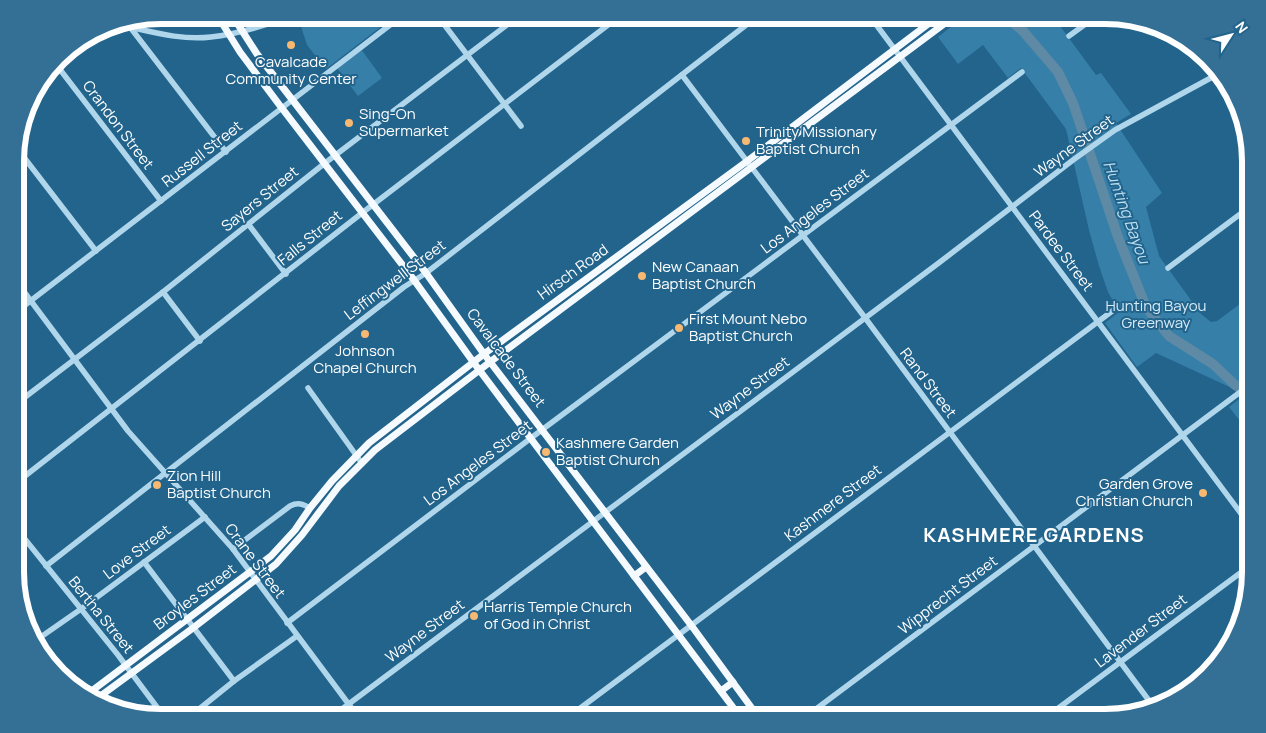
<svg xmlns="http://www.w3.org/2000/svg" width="1266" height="733" viewBox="0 0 1266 733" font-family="Manrope,sans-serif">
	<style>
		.green { fill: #367fa9 }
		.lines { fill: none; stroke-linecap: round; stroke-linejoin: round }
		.river { stroke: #5e8aa5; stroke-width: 10 }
		.minor { stroke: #b0d6eb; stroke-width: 5.5 }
		.major { stroke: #f5fafe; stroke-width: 7 }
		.poi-dot { fill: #f7b872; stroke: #22648c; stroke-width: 2 }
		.labels { text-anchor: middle; stroke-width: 4; stroke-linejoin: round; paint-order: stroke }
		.poi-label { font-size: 15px; fill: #fff; stroke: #22648c; text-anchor: start }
		.street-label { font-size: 15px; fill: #fff; stroke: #22648c }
		.park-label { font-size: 15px; fill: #d5ebf8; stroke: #22648c }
		.water-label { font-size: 16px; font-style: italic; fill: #bcdff2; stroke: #22648c }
		.district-label { font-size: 20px; font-weight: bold; letter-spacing: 1px; fill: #fff; stroke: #22648c }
		.rim { fill: none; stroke: #fff; stroke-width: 6 }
	</style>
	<rect width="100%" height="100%" fill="#22648c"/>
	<g class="green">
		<polygon points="237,15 277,15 244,24"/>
		<polygon points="304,15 396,15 326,69 307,45 298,17"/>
		<polygon points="944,15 1052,15 1096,75 1101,73 1131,114 1116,123 1162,193 1146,207 1159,256 1201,314 1211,322 1217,321 1248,298 1251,301 1251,435 1229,407 1242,397 1236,390 1156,353 1137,367 1105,323 1119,312 1108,292 1099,266 1089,230 1066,129 1021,68 1008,78 983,45 958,64 938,37 952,26"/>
		<polygon points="361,49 382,78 358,96 337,68"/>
	</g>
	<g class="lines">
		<polyline class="river" points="1004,15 1023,31 1058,72 1073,103 1118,237 1146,307 1169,336 1213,364 1235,385 1251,396"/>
		<g class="minor">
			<polyline points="437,15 521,126"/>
			<polyline points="869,15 1251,527"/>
			<path d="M 115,24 C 146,30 179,41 211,37 C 239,34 267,25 294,15"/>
			<polyline points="130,27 226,152"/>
			<polyline points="1069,36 1098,15"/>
			<polyline points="55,63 161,201"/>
			<polyline points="682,75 863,315 1153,706"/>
			<polyline points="16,147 96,251"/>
			<polyline points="249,225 286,274"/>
			<polyline points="1168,268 1251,206"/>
			<polyline points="16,281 128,431 233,549 359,718"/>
			<polyline points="163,292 200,341"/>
			<polyline points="16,312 403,15"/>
			<polyline points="308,388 361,462"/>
			<polyline points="16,404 163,292 325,163 520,15"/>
			<polyline points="16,483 362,213 621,15"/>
			<polyline points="16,528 118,655 165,718"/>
			<path d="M 233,549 L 290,506 C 298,502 303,504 310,508"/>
			<polyline points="144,562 234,681"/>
			<polyline points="46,566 404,287 426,273 759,15"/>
			<polyline points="287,623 531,438 1022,72"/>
			<polyline points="35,641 81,609 205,517"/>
			<polyline points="188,718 234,681 297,636"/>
			<polyline points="330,718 940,262 1073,160 1115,130 1218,74"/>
			<polyline points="567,718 1115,309"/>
			<polyline points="804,718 1251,384"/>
			<polyline points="1045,718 1251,565"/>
		</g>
		<g class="major">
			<polyline points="217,15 240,52 281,107 414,280 474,363 741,718"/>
			<polyline points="232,15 257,54 426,273 484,354 691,625 759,718"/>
			<polyline points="634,576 646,567"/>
			<polyline points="721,691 733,682"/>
			<polyline points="85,696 271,556 295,530 310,508 332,481 369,443 484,354 746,162 940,15"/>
			<polyline points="95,700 193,628 276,564 302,535 339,486 375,450 490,362 956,15"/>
		</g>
	</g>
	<g class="poi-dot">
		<circle cx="291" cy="45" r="5"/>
		<circle cx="349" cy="123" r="5"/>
		<circle cx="746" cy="141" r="5"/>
		<circle cx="642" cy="276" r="5"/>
		<circle cx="679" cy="328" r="5"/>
		<circle cx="365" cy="334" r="5"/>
		<circle cx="546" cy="452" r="5"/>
		<circle cx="157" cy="485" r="5"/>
		<circle cx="1203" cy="493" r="5"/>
		<circle cx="474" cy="616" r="5"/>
	</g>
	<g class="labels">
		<g class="poi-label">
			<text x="291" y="67" text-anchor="middle">Cavalcade<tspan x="291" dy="17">Community Center</tspan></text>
			<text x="359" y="119">Sing-On<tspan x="359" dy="17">Supermarket</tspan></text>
			<text x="756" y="137">Trinity Missionary<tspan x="756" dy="17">Baptist Church</tspan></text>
			<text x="652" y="272">New Canaan<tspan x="652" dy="17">Baptist Church</tspan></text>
			<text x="689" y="324">First Mount Nebo<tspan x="689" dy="17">Baptist Church</tspan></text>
			<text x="365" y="356" text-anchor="middle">Johnson<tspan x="365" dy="17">Chapel Church</tspan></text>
			<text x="556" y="448">Kashmere Garden<tspan x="556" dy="17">Baptist Church</tspan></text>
			<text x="167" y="481">Zion Hill<tspan x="167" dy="17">Baptist Church</tspan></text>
			<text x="1193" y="489" text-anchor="end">Garden Grove<tspan x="1193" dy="17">Christian Church</tspan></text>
			<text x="484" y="612">Harris Temple Church<tspan x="484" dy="17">of God in Christ</tspan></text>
		</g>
		<g class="street-label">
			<text transform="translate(118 125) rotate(53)" y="5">Crandon Street</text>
			<text transform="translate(1074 146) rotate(-36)" y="5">Wayne Street</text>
			<text transform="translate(202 154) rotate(-38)" y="5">Russell Street</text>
			<text transform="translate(260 199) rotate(-39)" y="5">Sayers Street</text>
			<text transform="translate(815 211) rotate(-37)" y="5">Los Angeles Street</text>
			<text transform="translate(310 238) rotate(-39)" y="5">Falls Street</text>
			<text transform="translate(1061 251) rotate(53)" y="5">Pardee Street</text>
			<text transform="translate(573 272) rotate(-36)" y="5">Hirsch Road</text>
			<text transform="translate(395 280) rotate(-37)" y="5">Leffingwell Street</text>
			<text transform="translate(506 358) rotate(53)" y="5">Cavalcade Street</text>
			<text transform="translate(928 383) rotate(53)" y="5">Rand Street</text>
			<text transform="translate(750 388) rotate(-37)" y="5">Wayne Street</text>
			<text transform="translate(478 463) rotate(-37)" y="5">Los Angeles Street</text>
			<text transform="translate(833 503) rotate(-37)" y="5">Kashmere Street</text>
			<text transform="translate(137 552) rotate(-37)" y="5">Love Street</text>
			<text transform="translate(255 561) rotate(53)" y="5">Crane Street</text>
			<text transform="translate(948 595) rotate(-37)" y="5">Wipprecht Street</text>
			<text transform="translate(195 597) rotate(-37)" y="5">Broyles Street</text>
			<text transform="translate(101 615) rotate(51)" y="5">Bertha Street</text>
			<text transform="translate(425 631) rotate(-37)" y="5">Wayne Street</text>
			<text transform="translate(1141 631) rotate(-37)" y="5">Lavender Street</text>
		</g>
		<g class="park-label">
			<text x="1156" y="311">Hunting Bayou<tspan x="1156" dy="17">Greenway</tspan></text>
		</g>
		<g class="water-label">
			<text transform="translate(1127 212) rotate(70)" y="6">Hunting Bayou</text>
		</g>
		<g class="district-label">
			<text x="1034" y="542">KASHMERE GARDENS</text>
		</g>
	</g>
	<path d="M0 0H1266V733H0ZM161 24H1105A137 137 0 0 1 1242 161V572A137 137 0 0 1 1105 709H161A137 137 0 0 1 24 572V161A137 137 0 0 1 161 24Z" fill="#347095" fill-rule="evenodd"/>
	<path class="rim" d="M161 24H1105A137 137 0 0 1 1242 161V572A137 137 0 0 1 1105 709H161A137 137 0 0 1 24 572V161A137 137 0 0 1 161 24Z"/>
	<g transform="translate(1231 35) rotate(54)" stroke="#22648c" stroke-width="4" paint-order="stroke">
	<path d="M0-4L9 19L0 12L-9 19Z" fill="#ffffff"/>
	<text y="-8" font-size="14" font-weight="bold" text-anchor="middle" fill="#ffffff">N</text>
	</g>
</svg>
